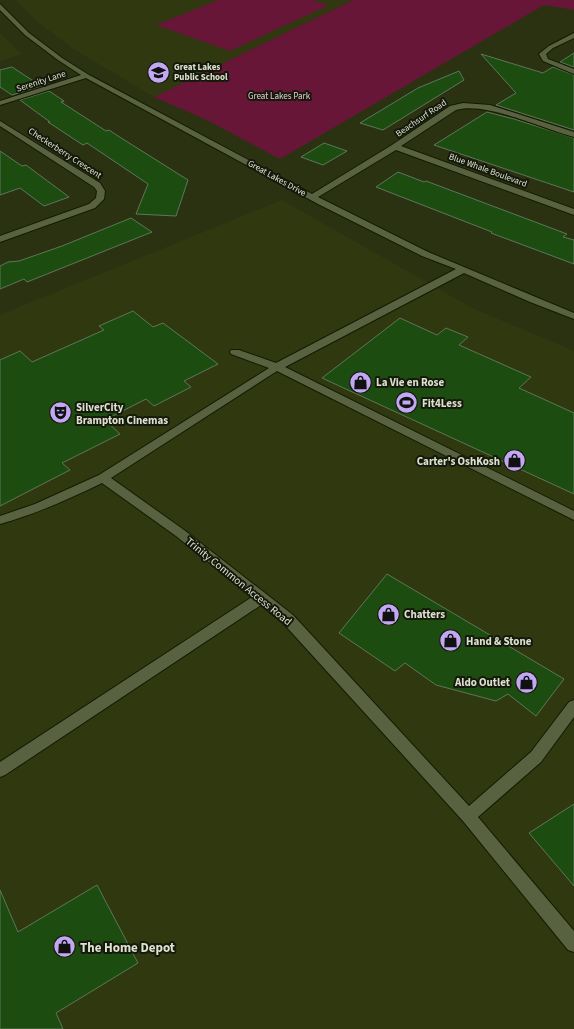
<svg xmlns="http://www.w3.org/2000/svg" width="574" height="1029" viewBox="0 0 574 1029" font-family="'Source Sans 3',sans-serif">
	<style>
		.built { fill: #303810 }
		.green { fill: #681638 }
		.building { fill: #1d4c11; stroke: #5e7659 }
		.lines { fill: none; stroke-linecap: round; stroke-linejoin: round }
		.minor-casing { stroke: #141a00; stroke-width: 2 }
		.minor { fill: #596240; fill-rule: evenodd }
		.labels { text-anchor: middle; stroke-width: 4; stroke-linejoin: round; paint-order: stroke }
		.far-poi-label { font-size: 9px; font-weight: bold; fill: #dce2cf; stroke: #15190b; text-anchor: start }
		.far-street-label { font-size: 9px; fill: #dce2cf; stroke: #15190b }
		.far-park-label { font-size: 9px; fill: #ebc9d2; stroke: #15190b }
		.poi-label { font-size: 11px; font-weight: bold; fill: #dce2cf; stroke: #15190b; text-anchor: start }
		.street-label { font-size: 11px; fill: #dce2cf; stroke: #15190b }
		.near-poi-label { font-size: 13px; font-weight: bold; fill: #dce2cf; stroke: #15190b; text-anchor: start }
	</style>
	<rect width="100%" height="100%" fill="#2b3212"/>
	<g class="built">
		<polygon points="16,0 353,0 154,97 72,48 39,23"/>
		<polygon points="0,33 22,54 0,61"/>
		<polygon points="282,200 472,308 574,351 574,1029 0,1029 0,315"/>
	</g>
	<g class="green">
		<polygon points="218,0 312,0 329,5 230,51 156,25"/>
		<polygon points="353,0 574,0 574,10 544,5 280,159 207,120 154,97"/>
	</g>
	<g class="building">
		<polygon points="574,53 574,67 560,62"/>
		<polygon points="481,54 543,73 553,67 574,75 574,130 496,105 516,93"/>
		<polygon points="12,67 41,86 12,95 0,87 0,70"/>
		<polygon points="459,71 464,80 383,130 360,123 418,88"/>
		<polygon points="49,91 64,101 61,102 106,131 109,130 118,136 188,180 176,216 136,214 148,184 87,143 83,145 48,122 50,122 20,100"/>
		<polygon points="487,112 514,119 574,138 574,192 434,145"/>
		<polygon points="324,143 347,151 323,165 301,157"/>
		<polygon points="0,151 22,166 26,165 69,197 44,206 20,188 0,195"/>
		<polygon points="398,172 424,182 426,181 567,234 563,237 574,240 574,264 491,233 492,232 376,187"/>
		<polygon points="131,218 152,232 27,282 24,279 0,289 0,266 8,262 19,261 62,246"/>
		<polygon points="133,311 153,327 163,323 218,364 184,381 191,387 154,406 146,399 105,420 120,434 62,463 70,470 0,506 0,360 20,351 32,362 104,330 99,326"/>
		<polygon points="400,318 437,335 446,328 468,337 459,345 531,377 519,388 574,413 574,494 322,378"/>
		<polygon points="387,574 564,679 536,716 508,694 496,701 436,685 405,663 395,671 339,633"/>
		<polygon points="574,804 574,886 529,833"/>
		<polygon points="97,885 138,963 56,1013 63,1029 0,1029 0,890 18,932"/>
	</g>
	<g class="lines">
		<defs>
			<g id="minor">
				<path d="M 0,4 L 29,33 L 62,58 L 89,75 L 312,194 L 392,145 L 450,106 L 463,103 L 490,105 L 574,132 L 574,137 C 543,129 485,101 456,110 L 401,146 L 574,209 L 574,215 L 396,150 L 318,197 L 428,252 L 574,313 L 574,319 L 530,302 L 464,273 L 285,367 L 574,511 L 574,520 L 277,371 L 111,478 L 184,530 L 293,615 L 469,806 L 531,752 L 569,702 L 574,700 L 574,717 L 541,762 L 478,817 L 574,931 L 574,952 L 568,950 L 463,821 L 283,623 L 261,605 L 5,775 L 0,777 L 0,762 L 252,597 L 176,536 L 102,483 C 69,499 36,514 0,524 L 0,516 L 35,504 L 99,475 L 269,368 L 231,354 L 230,352 L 231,350 L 239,350 L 276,363 L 456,269 L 422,256 L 318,204 L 86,78 L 0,105 L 0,101 L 81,75 L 58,60 L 25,35 L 0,10 Z"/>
				<polygon points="574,33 574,38 553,48 546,54 548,59 574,69 574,74 543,61 539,54 540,53 549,46"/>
				<polygon points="0,121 100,183 105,191 104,199 95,208 0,242 0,236 89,204 96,198 97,191 94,187 0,126"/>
			</g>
		</defs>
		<use href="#minor" class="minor-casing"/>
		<use href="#minor" class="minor"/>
	</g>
	<defs>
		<symbol id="school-disc" viewBox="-11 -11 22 22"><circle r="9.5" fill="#c2a8f2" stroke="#15190b"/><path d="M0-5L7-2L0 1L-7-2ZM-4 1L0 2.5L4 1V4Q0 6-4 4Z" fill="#111"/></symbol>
		<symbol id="shop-disc" viewBox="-11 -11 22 22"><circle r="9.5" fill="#c2a8f2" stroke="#15190b"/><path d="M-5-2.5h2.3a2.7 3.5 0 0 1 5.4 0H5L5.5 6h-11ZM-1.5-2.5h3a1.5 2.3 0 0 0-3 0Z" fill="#111"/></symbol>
		<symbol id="stadium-disc" viewBox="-11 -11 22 22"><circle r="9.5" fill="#c2a8f2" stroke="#15190b"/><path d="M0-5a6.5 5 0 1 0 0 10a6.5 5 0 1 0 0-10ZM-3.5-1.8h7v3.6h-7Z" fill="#111"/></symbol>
		<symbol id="theatre-disc" viewBox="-11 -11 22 22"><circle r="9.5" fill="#c2a8f2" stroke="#15190b"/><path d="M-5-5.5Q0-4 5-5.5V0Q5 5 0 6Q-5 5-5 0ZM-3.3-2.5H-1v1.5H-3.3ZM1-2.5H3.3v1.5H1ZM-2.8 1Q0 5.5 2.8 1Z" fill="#111"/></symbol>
	</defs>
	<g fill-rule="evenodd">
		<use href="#school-disc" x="146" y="60" width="25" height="25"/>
		<use href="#shop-disc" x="348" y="370" width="25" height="25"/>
		<use href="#stadium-disc" x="394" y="390" width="25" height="25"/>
		<use href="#theatre-disc" x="48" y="400" width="25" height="25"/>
		<use href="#shop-disc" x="502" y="448" width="25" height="25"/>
		<use href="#shop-disc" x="376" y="602" width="25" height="25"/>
		<use href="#shop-disc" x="438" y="628" width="25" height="25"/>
		<use href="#shop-disc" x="514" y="670" width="25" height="25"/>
		<use href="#shop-disc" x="52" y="934" width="25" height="25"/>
	</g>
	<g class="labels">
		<g class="far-poi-label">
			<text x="174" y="70">Great Lakes<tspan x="174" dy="10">Public School</tspan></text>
		</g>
		<g class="far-street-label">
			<text transform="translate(41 81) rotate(-18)" y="3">Serenity Lane</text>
			<text transform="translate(421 118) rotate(-34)" y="3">Beachsurf Road</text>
			<text transform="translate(65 153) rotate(33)" y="3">Checkerberry Crescent</text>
			<text transform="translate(488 170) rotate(20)" y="3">Blue Whale Boulevard</text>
			<text transform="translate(277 178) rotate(29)" y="3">Great Lakes Drive</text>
		</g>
		<g class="far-park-label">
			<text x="279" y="99">Great Lakes Park</text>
		</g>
		<g class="poi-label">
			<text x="376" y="386">La Vie en Rose</text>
			<text x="422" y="407">Fit4Less</text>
			<text x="76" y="411">SilverCity<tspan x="76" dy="13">Brampton Cinemas</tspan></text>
			<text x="500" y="465" text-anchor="end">Carter's OshKosh</text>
			<text x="404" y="618">Chatters</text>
			<text x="466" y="645">Hand &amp; Stone</text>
			<text x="510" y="686" text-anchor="end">Aldo Outlet</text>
		</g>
		<g class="street-label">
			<text transform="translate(239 581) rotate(39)" y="4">Trinity Common Access Road</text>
		</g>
		<g class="near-poi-label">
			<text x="80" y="952">The Home Depot</text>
		</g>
	</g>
</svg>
